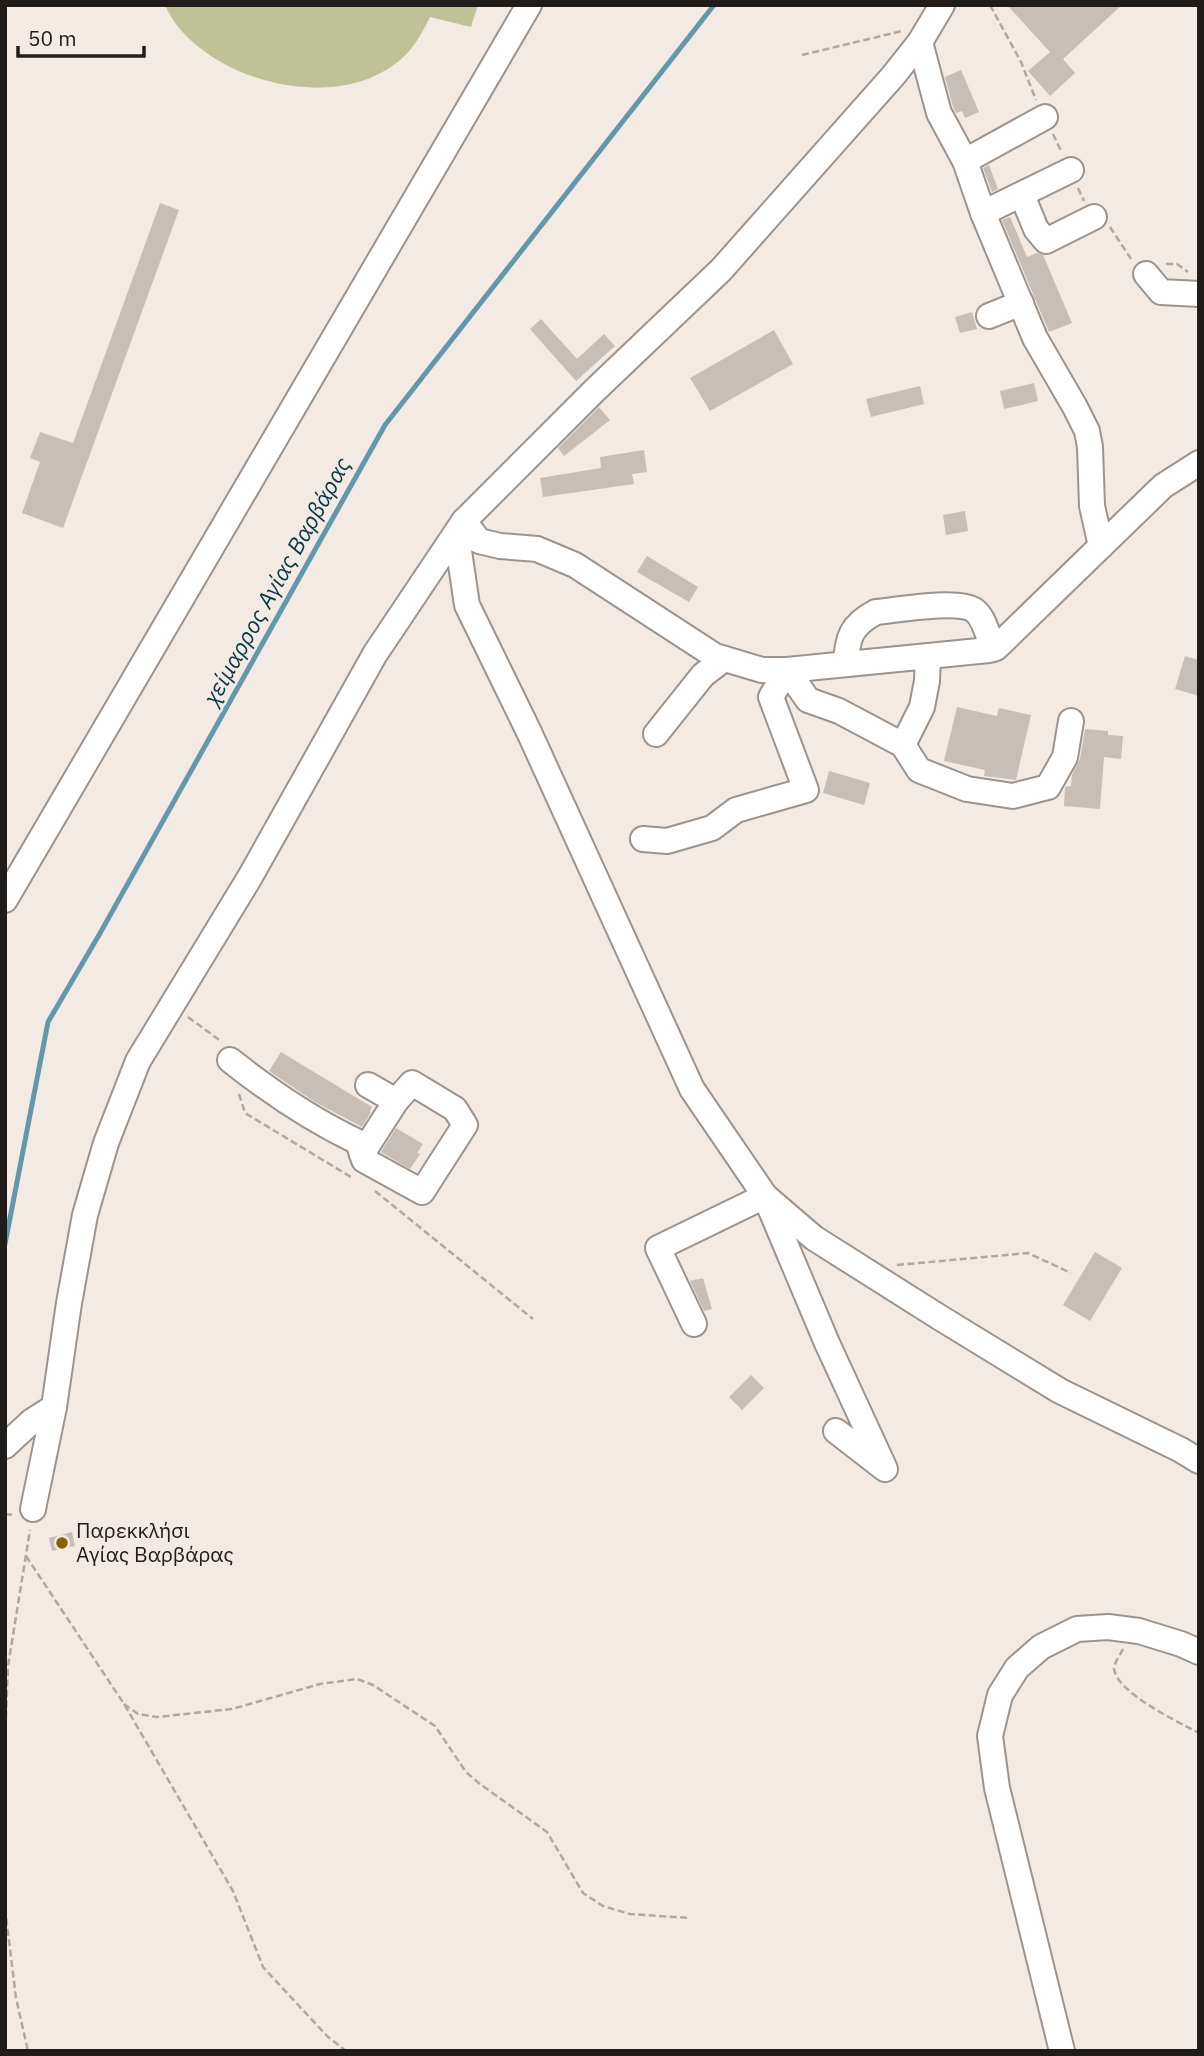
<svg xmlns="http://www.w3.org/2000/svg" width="1204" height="2056" viewBox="0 0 1204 2056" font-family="'IBM Plex Sans',sans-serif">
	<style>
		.green { fill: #bec296 }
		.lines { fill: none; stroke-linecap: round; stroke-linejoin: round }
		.stream { stroke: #6298ab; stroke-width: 5 }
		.building { fill: #c7beb8 }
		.minor-casing { stroke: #9c938d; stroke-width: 28 }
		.path { stroke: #afa8a3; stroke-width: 2.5; stroke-dasharray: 7 3.5; stroke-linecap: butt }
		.minor { stroke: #fff; stroke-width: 24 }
		.poi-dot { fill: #8a6100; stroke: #f4eae4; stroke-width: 2.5 }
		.labels { text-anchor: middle; stroke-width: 5; stroke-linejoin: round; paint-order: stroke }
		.poi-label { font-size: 21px; fill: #1f1c1a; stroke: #f4eae4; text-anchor: start }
		.water-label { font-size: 23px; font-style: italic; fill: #053847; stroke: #f4eae4 }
	</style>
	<rect width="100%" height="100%" fill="#f4eae4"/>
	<path class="green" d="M 165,5 L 478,5 L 471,27 L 430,17 C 421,35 412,52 395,64 C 333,111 221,83 176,24 C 171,18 168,11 165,5 Z"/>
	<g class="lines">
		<polyline class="stream" points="5,1244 48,1022 99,935 385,425 714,5"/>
	</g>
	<g class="building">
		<polygon points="1007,5 1122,5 1063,59 1075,73 1050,96 1028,71 1050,52"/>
		<polygon points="961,70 979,112 965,118 962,111 956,113 953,107 945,77"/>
		<polygon points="989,165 998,189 992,192 983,168"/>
		<polygon points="160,203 179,210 63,528 22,513 40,462 30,458 40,432 73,443"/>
		<polygon points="1010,217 1027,257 1037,253 1043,255 1072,323 1049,332 1002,220"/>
		<polygon points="972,312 977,329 960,333 955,317"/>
		<polygon points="541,319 577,359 604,334 615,346 576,381 530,329"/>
		<polygon points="774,330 793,364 710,411 690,378"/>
		<polygon points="1034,383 1038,401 1004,409 1000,391"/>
		<polygon points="920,386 924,404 871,417 866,399"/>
		<polygon points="599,407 610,420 564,456 558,448"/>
		<polygon points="644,450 647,472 632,474 634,484 543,497 540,478 601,468 600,457"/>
		<polygon points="965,511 968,531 946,535 943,515"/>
		<polygon points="647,556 698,587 689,602 637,572"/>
		<polygon points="1185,656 1199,660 1199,696 1175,689"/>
		<polygon points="957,707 997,716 999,708 1031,715 1016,780 984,776 985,770 944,761"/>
		<polygon points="1085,729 1108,731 1108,735 1123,736 1121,759 1104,757 1100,809 1064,806 1065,787 1071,786 1072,775 1080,759"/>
		<polygon points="829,771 870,783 864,805 823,793"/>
		<polygon points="281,1052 372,1107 370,1111 371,1112 362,1127 315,1102 269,1071"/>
		<polygon points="396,1128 423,1144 417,1153 420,1154 410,1169 381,1152"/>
		<polygon points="1095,1252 1122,1268 1090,1321 1063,1305"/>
		<polygon points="703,1278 712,1309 704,1311 690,1281"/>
		<polygon points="751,1375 764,1388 742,1410 729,1397"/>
		<polygon points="72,1532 75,1546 52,1551 49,1538"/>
	</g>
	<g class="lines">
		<defs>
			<g id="minor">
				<polyline points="942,5 920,42 893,76 721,270 595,390 464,521 459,551 467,605 529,732 692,1089 765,1196 814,1238 939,1317 1060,1391 1181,1450 1199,1461"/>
				<polyline points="920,42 939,113 965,161 983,213 1035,338 1075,407 1087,431 1090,447 1092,506 1101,546"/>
				<polyline points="965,161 1045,117"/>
				<polyline points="1022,195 1036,229 1046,241 1094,217"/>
				<polyline points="983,213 1071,170"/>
				<polyline points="1146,274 1161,292 1199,294"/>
				<polyline points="989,316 1021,303"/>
				<path d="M 846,664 C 847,638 851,625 876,612 C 897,610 957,599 974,610 C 985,618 988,637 993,649"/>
				<polyline points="656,734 703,675 724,659"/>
				<polyline points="903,745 922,707 927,681 928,656"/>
				<polyline points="643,839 667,841 712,828 736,810 806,790 771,697 787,670 808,700 839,711 903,745 919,770 967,789 1013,796 1048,787 1065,757 1071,721"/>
				<polyline points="5,900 529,5"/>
				<path d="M 230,1060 C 269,1091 312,1120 358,1142 L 364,1160 L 422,1192 L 465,1125 L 455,1109 L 412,1083 L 396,1101 L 368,1085"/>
				<polyline points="362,1154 396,1101"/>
				<polyline points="694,1324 658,1248 765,1196 827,1343 885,1469 836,1431"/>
				<polyline points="5,1446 32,1421 54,1407 69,1303 85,1215 106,1143 138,1061 250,877 375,654 464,521 479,541 500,546 537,549 575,565 715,656 762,670 787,670 989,650 996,648 1163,486 1199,463"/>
				<polyline points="33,1509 54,1407"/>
				<polyline points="1062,2051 997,1788 990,1736 1000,1695 1017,1668 1041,1647 1077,1629 1108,1627 1139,1631 1181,1644 1199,1652"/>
			</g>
		</defs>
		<use href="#minor" class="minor-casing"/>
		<g class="path">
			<polyline points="990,5 1021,62 1036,100"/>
			<polyline points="802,55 902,31"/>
			<polyline points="1053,134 1062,153"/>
			<polyline points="1078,188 1084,201"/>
			<polyline points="1110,227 1131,259"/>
			<polyline points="1166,264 1177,264 1188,272"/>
			<polyline points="188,1017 222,1042"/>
			<polyline points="239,1094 245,1113 351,1177"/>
			<polyline points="375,1191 533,1319"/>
			<polyline points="897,1265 1028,1253 1071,1273"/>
			<polyline points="5,1514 14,1515"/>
			<polyline points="26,1556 124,1704 233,1891 263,1967 327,2036 346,2051"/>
			<path d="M 1123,1649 C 1120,1655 1114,1663 1114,1669 C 1117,1693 1180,1723 1199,1733"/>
			<polyline points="124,1704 138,1714 157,1717 232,1709 320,1684 357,1679 373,1685 435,1726 466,1772 480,1784 547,1832 583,1893 603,1906 630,1914 690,1918"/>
			<polyline points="5,1739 8,1666 30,1530"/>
			<polyline points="5,1908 16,1998 28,2051"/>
		</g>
		<use href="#minor" class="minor"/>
	</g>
	<circle class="poi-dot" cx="62" cy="1543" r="7"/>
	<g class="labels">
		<g class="poi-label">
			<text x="76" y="1538">Παρεκκλήσι<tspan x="76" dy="24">Αγίας Βαρβάρας</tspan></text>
		</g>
		<g class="water-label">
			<text transform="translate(277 581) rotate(-61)" y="8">χείμαρρος Αγίας Βαρβάρας</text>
		</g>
	</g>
	<rect width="1204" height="2056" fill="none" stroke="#1f1c1a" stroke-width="14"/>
	<path d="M18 46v10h126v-10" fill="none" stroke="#1f1c1a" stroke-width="3.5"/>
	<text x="28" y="46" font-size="21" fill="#1f1c1a" stroke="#f4eae4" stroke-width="5" paint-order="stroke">50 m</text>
</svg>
